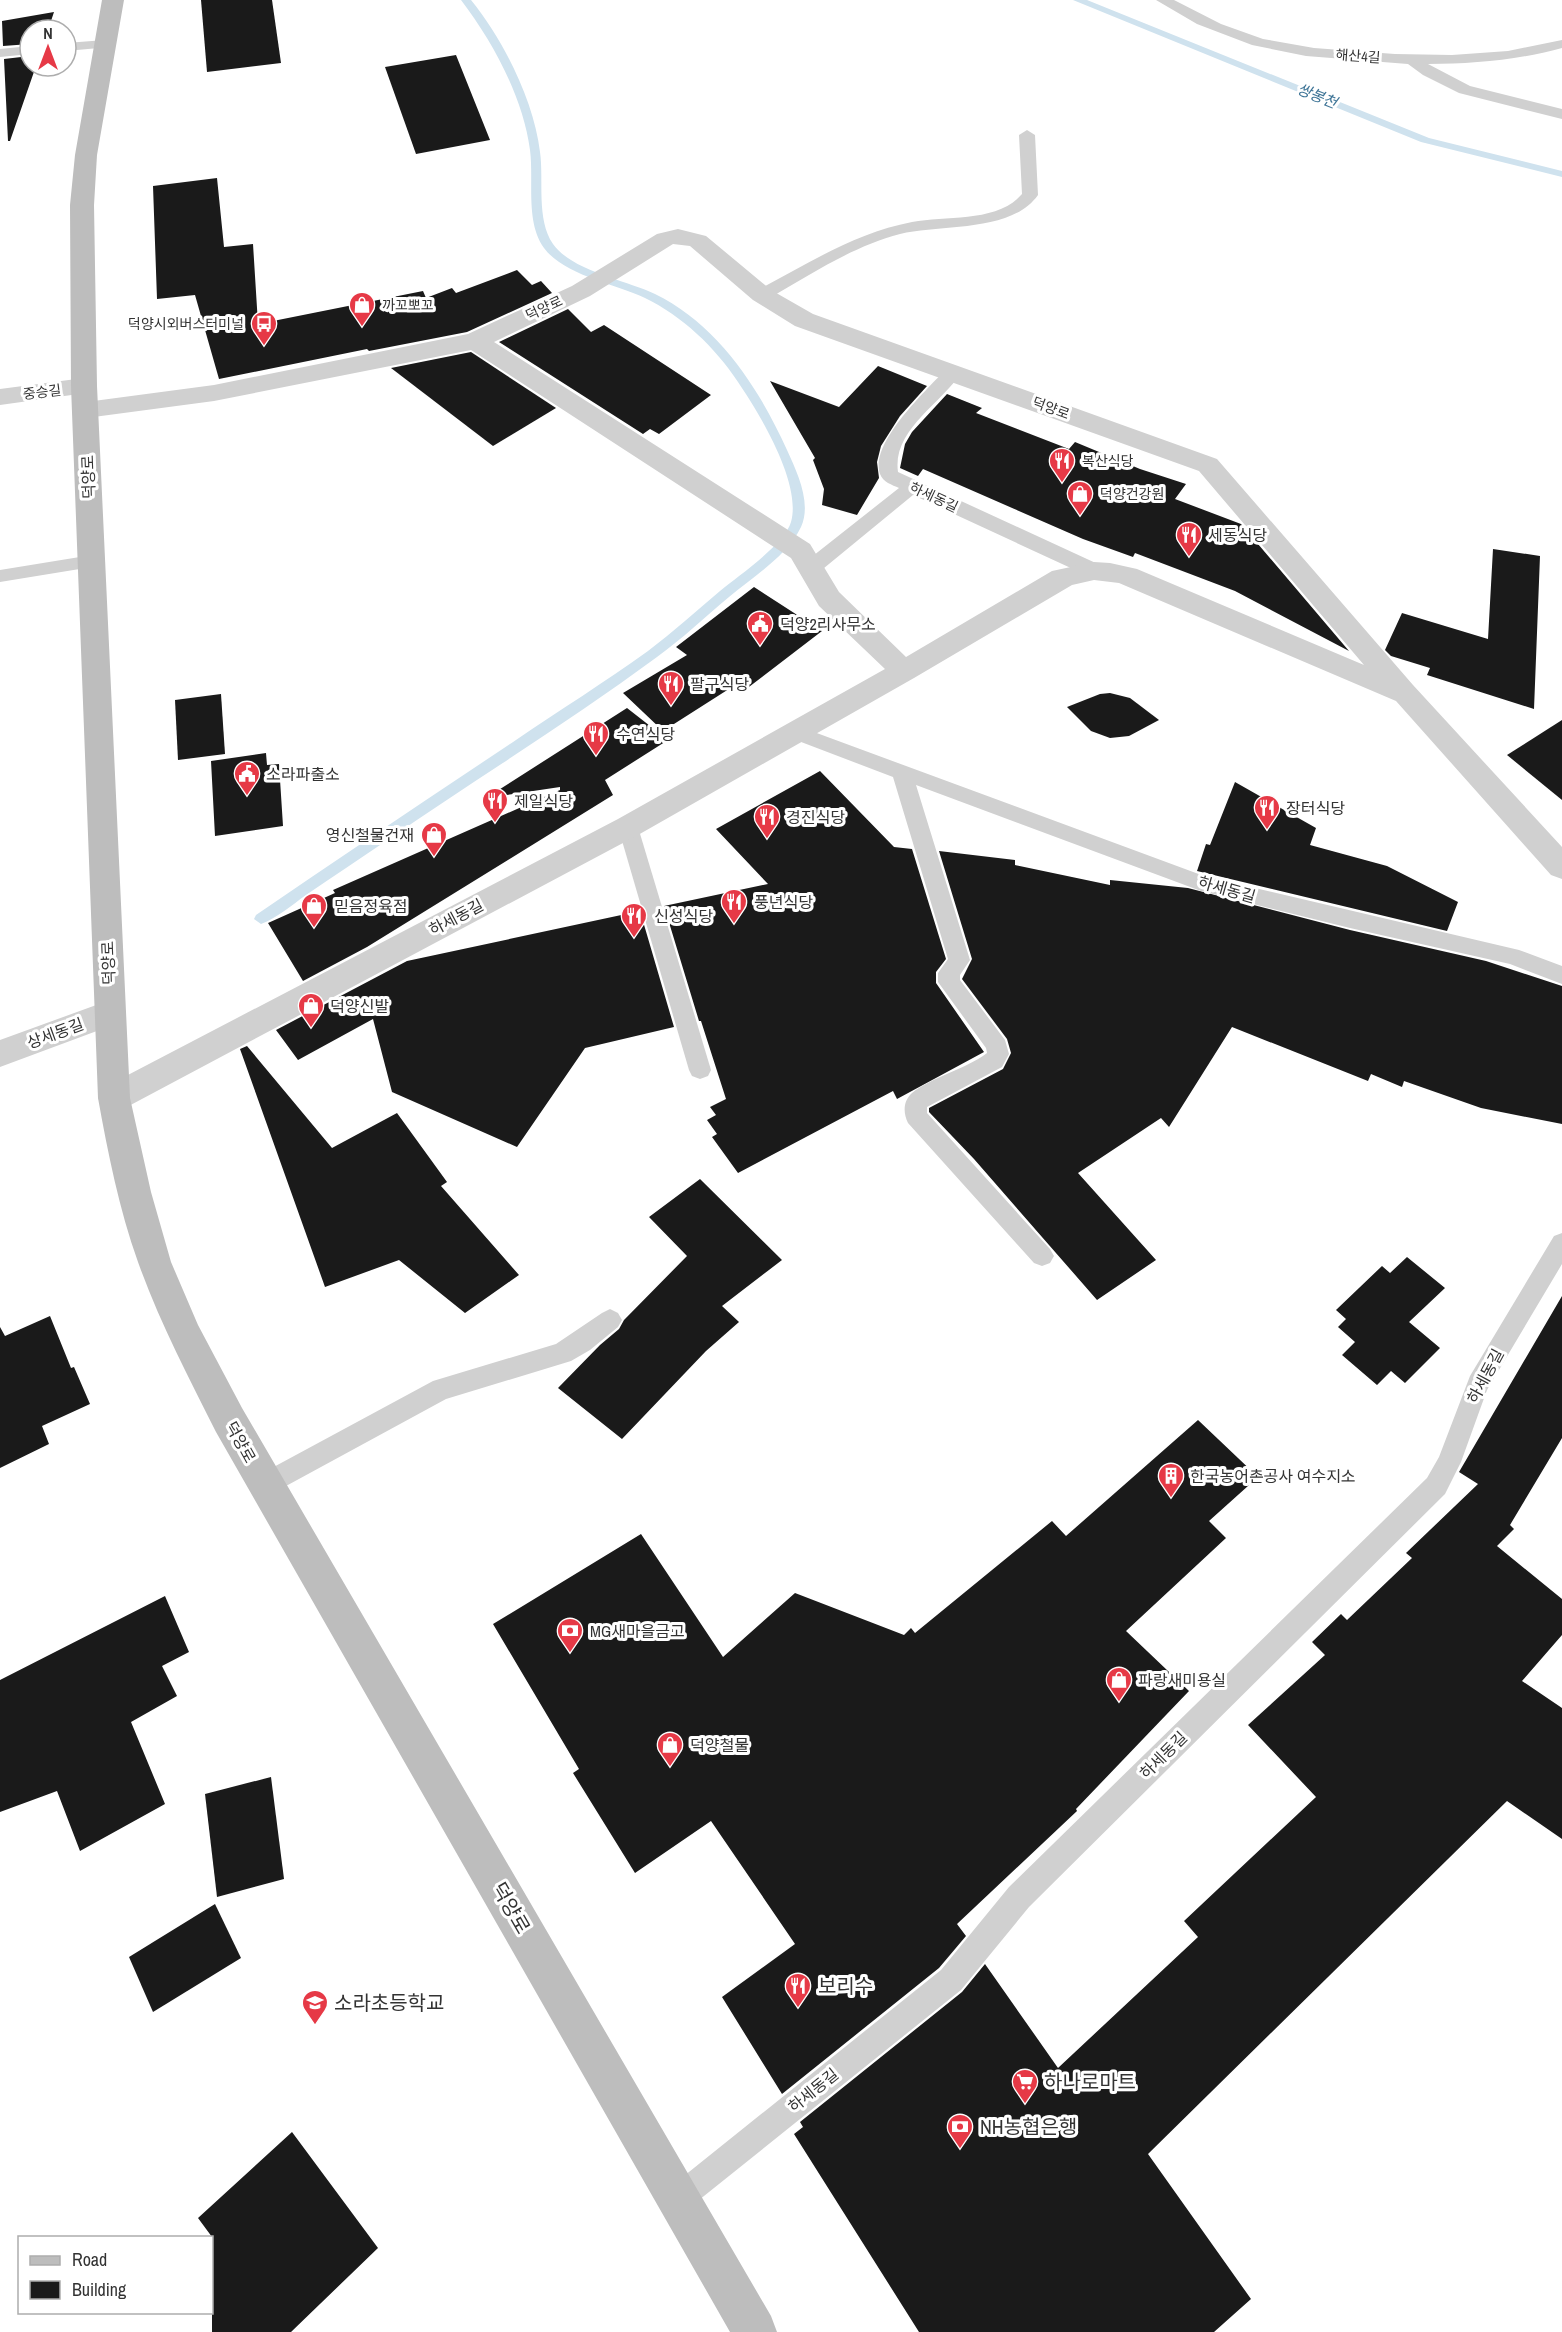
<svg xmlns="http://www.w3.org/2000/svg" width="1562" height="2332" viewBox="0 0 1562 2332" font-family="'Archivo Narrow','Noto Sans KR',sans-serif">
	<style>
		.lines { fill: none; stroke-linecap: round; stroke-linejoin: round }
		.stream { fill: #cfe2ee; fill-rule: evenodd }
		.building { fill: #1a1a1a }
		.service { fill: #d0d0d0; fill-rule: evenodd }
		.minor { fill: #d0d0d0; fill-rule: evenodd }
		.secondary { fill: #bdbdbd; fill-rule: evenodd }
		.labels { text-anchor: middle; stroke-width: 6; stroke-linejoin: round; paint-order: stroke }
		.far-street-label { font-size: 14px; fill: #333; stroke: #fff }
		.far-poi-label { font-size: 14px; fill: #333; stroke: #fff; text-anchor: start }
		.far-water-label { font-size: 15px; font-style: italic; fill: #3f7597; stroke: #fff }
		.street-label { font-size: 16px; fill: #333; stroke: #fff }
		.poi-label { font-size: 16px; fill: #333; stroke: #fff; text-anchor: start }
		.near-street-label { font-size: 20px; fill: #333; stroke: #fff }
		.near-poi-label { font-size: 20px; fill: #333; stroke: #fff; text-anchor: start }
	</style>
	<rect width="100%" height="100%" fill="#fff"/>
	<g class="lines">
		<g class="stream">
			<path d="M 461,0 L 471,0 C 503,39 534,101 540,152 C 544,180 536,219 553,244 C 572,271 626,280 655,294 C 718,325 759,388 787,450 C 797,472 812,503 801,527 C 787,556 753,577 729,597 C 705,617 682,639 657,657 C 570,721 478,778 389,839 C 362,857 334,876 306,895 C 292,905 277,918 261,924 L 254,919 L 256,915 C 342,856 429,798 516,740 C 560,710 605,682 648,651 C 673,632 696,611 720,591 C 738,576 785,544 791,522 C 802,483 759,413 738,382 C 715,347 682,316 645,298 C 615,284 564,275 544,248 C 525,221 534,181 530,150 C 523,97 493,42 461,0 Z"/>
			<polygon points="1073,0 1087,0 1429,138 1562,171 1562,177 1421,142"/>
		</g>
	</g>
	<g class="building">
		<polygon points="201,0 272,0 281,63 207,72"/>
		<polygon points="54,12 48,30 30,30 30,44 3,46 2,21"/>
		<polygon points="456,55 490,140 416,154 385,67"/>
		<polygon points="30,56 30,66 36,66 10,141 8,141 4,59"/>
		<polygon points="217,178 224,247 253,244 258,324 423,291 426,298 452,288 456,293 517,270 532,285 541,281 552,293 467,332 369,351 367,349 219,379 195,295 157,299 153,186"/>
		<polygon points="568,309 591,332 604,325 711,395 659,434 650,429 643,434 499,342"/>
		<polygon points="471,352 556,408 493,446 391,368"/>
		<polygon points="878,366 927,386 900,416 881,446 877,462 879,478 857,515 822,505 824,489 813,460 815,458 770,381 839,407"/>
		<polygon points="947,394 982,408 976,413 1069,449 1075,442 1140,469 1186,484 1175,499 1241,524 1349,651 1235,591 1135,553 1133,557 1083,539 923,469 918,476 900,468 905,444 912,432"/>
		<polygon points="1493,549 1540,556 1534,709 1427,675 1430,668 1391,656 1385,650 1402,613 1488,639"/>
		<polygon points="754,587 822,631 741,693 732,687 663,731 623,693 687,655 676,647"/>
		<polygon points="1110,693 1130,698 1159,720 1129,736 1110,738 1091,731 1067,707 1100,694"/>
		<polygon points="221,694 225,754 178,760 175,700"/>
		<polygon points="627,708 668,740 605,780 613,795 367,947 303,981 268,923 335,893 333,890 560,790 560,787 486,798"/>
		<polygon points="1562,720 1562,800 1507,755"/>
		<polygon points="266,753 267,765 279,764 283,826 215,836 211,761"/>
		<polygon points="820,771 894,847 912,849 946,959 936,972 936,983 984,1052 897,1099 893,1091 738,1173 712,1137 717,1134 707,1120 716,1115 710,1107 726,1099 701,1021 699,1021 664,906 768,884 716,829"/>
		<polygon points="1235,782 1316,828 1310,845 1387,866 1458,902 1447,931 1197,871 1206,844 1210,845"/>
		<polygon points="939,851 1015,860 1015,865 1110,885 1110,880 1188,888 1350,930 1486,961 1562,986 1562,1124 1481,1108 1404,1081 1402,1087 1371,1074 1368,1081 1232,1027 1169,1127 1161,1118 1078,1173 1156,1260 1097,1300 974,1159 929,1112 929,1108 1003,1069 1011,1053 1007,1039 962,979 972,959"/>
		<polygon points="640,911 674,1027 585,1048 517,1147 392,1092 373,1019 298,1060 276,1030 407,961"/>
		<polygon points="247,1046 332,1148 397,1113 447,1182 441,1186 519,1275 465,1313 399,1260 325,1287 240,1049"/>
		<polygon points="700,1179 782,1260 722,1306 739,1322 706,1351 622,1439 558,1388 600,1345 619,1329 624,1320 687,1256 649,1217"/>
		<polygon points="1407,1257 1445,1288 1409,1322 1440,1348 1405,1383 1391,1371 1377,1385 1342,1355 1355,1342 1338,1327 1346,1319 1336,1310 1382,1266 1390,1273"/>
		<polygon points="1562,1296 1562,1438 1510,1525 1514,1529 1497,1546 1562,1599 1562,1635 1522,1681 1562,1708 1562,1839 1507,1801 1148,2154 1251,2299 1214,2332 919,2332 794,2134 803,2127 800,2122 962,1992 985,1964 1058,2068 1198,1937 1184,1921 1316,1797 1248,1725 1325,1655 1312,1642 1341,1614 1347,1620 1412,1558 1406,1553 1478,1484 1459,1472"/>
		<polygon points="50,1316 71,1368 74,1367 90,1404 42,1426 49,1444 0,1468 0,1327 5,1336"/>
		<polygon points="1198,1420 1258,1477 1209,1521 1226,1538 1126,1631 1189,1691 1076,1809 1077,1811 957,1924 966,1936 939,1968 782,2094 722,1997 795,1944 711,1821 635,1873 573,1773 579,1769 493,1624 641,1534 723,1657 795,1593 904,1635 911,1628 915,1633 1052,1521 1066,1536"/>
		<polygon points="165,1596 189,1652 162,1666 177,1696 131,1722 165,1804 80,1851 57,1791 0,1812 0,1680"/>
		<polygon points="271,1777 284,1879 217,1897 205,1794"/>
		<polygon points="215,1904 241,1958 153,2012 129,1957"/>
		<polygon points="292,2132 378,2248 291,2332 212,2332 212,2237 198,2218"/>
	</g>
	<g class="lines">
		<g class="service">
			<path d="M 1156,0 L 1174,0 L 1221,24 L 1263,39 L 1314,48 L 1395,54 L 1452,55 L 1508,51 L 1562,40 L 1562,48 C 1518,60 1474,64 1428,64 L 1470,86 L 1562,109 L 1562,119 L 1459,93 L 1423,75 L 1408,64 L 1306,56 L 1252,45 L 1197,24 Z"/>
			<polygon points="105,40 110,41 112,44 110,47 66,51 66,43"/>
			<polygon points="30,46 30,54 0,57 0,49"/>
			<path d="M 1027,130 L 1035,135 L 1038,195 C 1011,233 942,224 900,234 C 853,246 810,275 768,299 L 756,299 L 754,295 L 756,291 C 807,264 855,233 912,222 C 947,215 997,223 1022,194 L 1019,135 Z"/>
			<path d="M 952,367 L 958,369 L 961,373 C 941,404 892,430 898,472 L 1100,565 L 1102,570 L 1100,575 L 1093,576 L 1086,575 L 913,495 L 818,573 L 811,574 L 804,573 L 802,568 L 804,563 L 899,488 C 892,485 883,482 880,474 C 869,443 927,390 946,369 Z"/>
			<polygon points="92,555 98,556 101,561 98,566 0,582 0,570"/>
			<path d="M 795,725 L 1204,876 L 1519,950 L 1562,966 L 1562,984 L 1510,964 L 1350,928 L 1201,891 L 916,785 L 970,960 L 960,975 L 960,980 L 1005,1040 L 1009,1054 L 1002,1067 L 927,1107 L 927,1113 L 1050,1249 L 1054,1256 L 1050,1263 L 1042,1266 L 1034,1263 L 908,1123 C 903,1113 903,1101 912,1093 C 932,1077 966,1069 987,1053 L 986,1048 L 938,982 L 938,973 L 948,959 L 893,777 L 788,737 L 785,732 L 788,727 Z"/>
			<polygon points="628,819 635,822 638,827 711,1070 708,1076 700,1079 692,1076 689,1070 618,827 621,822"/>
			<polygon points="1562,1233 1562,1264 1487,1390 1461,1462 1445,1494 1029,1907 961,1990 689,2208 679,2213 669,2208 664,2198 669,2188 941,1970 1009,1887 1427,1478 1439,1457 1470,1376 1554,1236"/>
			<polygon points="610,1309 618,1313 622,1320 618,1327 590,1350 571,1361 446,1399 275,1492 266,1496 257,1492 254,1484 257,1476 433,1381 556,1344 602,1313"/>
		</g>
		<g class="minor">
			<path d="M 678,229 L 706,236 L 771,290 L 813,314 L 1217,459 L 1413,685 L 1562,847 L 1562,879 L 1551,875 L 1396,701 L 1119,583 L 1094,580 L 1072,585 L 914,678 L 638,835 L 125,1108 L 114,1112 L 103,1108 L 98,1098 L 103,1088 L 618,819 L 885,669 L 819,606 L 791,558 L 471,350 L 214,401 L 86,418 L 77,416 L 73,410 L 77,404 L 86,402 L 214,385 L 468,334 L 572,286 L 657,234 ZM 673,244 L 690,246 L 753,300 L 795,326 L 1199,471 L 1364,665 L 1137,569 L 1110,563 L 1094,562 L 1052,571 L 906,657 L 839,592 L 810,544 L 494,342 L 590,296 Z"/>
			<polygon points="84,378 93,380 97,386 93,392 0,405 0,389"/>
			<polygon points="110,1000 121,1004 126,1013 121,1022 0,1067 0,1040"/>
		</g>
		<path class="secondary" d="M 102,0 L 124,0 L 97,155 L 94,205 L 97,386 L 130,1098 L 151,1192 L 171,1262 L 198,1325 L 242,1408 L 771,2316 L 777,2332 L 730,2332 L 216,1432 C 188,1376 159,1321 138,1262 C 119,1209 108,1153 98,1098 L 71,386 L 70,205 L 75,155 Z"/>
	</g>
	<defs>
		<symbol id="shop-pin" viewBox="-11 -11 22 30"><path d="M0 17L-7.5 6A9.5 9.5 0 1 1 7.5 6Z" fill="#e63946" stroke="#fff"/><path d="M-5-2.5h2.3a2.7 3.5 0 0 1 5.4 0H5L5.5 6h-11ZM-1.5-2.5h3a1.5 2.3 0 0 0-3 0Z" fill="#fff"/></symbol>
		<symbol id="bus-pin" viewBox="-11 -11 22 30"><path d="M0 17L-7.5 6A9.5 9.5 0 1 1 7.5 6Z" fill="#e63946" stroke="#fff"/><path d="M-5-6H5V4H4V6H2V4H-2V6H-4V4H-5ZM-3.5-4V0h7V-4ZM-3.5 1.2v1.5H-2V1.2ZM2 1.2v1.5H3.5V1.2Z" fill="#fff"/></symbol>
		<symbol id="restaurant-pin" viewBox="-11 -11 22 30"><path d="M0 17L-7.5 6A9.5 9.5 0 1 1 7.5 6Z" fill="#e63946" stroke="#fff"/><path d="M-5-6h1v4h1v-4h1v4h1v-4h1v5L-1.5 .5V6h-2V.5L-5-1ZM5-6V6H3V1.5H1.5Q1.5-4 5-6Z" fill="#fff"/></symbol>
		<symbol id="civic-pin" viewBox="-11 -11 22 30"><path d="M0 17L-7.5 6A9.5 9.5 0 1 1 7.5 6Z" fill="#e63946" stroke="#fff"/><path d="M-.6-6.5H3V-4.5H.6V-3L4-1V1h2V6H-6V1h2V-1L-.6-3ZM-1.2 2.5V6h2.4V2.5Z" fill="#fff"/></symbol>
		<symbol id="building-pin" viewBox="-11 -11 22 30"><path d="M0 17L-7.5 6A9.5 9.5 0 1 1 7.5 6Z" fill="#e63946" stroke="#fff"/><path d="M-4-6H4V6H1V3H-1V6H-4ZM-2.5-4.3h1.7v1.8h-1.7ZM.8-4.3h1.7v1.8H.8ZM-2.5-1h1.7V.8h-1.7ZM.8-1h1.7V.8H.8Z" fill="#fff"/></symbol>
		<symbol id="bank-pin" viewBox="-11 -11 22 30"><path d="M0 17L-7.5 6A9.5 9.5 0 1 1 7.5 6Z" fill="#e63946" stroke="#fff"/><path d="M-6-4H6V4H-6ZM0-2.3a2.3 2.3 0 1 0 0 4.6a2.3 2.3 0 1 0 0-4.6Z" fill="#fff"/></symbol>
		<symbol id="school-pin" viewBox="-11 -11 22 30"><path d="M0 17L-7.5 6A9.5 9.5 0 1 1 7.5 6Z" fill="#e63946" stroke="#fff"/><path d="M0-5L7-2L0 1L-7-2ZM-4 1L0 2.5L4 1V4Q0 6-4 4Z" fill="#fff"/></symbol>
		<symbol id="supermarket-pin" viewBox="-11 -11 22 30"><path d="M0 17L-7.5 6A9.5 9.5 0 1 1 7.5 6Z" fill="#e63946" stroke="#fff"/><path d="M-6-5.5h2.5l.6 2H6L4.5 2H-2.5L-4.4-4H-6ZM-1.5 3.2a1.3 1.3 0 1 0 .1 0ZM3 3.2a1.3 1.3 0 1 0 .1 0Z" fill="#fff"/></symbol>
	</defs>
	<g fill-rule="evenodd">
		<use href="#shop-pin" x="347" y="290" width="30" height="40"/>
		<use href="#bus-pin" x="249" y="309" width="30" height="40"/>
		<use href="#restaurant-pin" x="1047" y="446" width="30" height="40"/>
		<use href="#shop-pin" x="1065" y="479" width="30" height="40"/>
		<use href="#restaurant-pin" x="1174" y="520" width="30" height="40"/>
		<use href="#civic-pin" x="745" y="609" width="30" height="40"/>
		<use href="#restaurant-pin" x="656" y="669" width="30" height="40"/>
		<use href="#restaurant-pin" x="581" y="719" width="30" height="40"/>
		<use href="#civic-pin" x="232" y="759" width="30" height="40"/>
		<use href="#restaurant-pin" x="480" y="786" width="30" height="40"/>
		<use href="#restaurant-pin" x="1252" y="793" width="30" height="40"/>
		<use href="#restaurant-pin" x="752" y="802" width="30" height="40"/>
		<use href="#shop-pin" x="419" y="820" width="30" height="40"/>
		<use href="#restaurant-pin" x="719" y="887" width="30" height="40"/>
		<use href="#shop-pin" x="299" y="891" width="30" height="40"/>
		<use href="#restaurant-pin" x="619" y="901" width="30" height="40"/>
		<use href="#shop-pin" x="296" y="991" width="30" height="40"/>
		<use href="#building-pin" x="1156" y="1461" width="30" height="40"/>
		<use href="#bank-pin" x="555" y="1616" width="30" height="40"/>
		<use href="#shop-pin" x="1104" y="1665" width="30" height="40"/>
		<use href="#shop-pin" x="655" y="1730" width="30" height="40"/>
		<use href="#restaurant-pin" x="783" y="1971" width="30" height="40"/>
		<use href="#school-pin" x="300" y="1988" width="30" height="40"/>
		<use href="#supermarket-pin" x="1010" y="2067" width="30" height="40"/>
		<use href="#bank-pin" x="945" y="2112" width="30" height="40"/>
	</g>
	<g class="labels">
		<g class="far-street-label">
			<text transform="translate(1358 56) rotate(4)" y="5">해산4길</text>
			<text transform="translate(544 308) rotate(-25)" y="5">덕양로</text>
			<text transform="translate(42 392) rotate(-7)" y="5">중승길</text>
			<text transform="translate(1051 408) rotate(20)" y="5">덕양로</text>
			<text transform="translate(934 497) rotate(25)" y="5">하세동길</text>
		</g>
		<g class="far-poi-label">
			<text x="382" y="310">까꼬뽀꼬</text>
			<text x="244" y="329" text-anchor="end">덕양시외버스터미널</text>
			<text x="1082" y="466">복산식당</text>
			<text x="1100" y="499">덕양건강원</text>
		</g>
		<g class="far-water-label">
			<text transform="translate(1317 96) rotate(22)" y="5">쌍봉천</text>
		</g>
		<g class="street-label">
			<text transform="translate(88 477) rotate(-92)" y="6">덕양로</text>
			<text transform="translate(1227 889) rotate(16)" y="6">하세동길</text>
			<text transform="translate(456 917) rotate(-28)" y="6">하세동길</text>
			<text transform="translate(108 963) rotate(-92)" y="6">덕양로</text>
			<text transform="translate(55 1033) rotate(-20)" y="6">상세동길</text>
			<text transform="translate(1485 1376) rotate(-62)" y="6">하세동길</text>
			<text transform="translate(241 1442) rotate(61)" y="6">덕양로</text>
			<text transform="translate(1163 1755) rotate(-45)" y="6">하세동길</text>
			<text transform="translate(813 2090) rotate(-39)" y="6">하세동길</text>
		</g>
		<g class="poi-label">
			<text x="1208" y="541">세동식당</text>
			<text x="780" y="630">덕양2리사무소</text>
			<text x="690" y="690">팔구식당</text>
			<text x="616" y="740">수연식당</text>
			<text x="266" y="780">소라파출소</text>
			<text x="514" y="807">제일식당</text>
			<text x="1286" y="814">장터식당</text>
			<text x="786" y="823">경진식당</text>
			<text x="414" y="841" text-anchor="end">영신철물건재</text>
			<text x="754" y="908">풍년식당</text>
			<text x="334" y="912">믿음정육점</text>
			<text x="654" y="922">신성식당</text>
			<text x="330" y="1012">덕양신발</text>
			<text x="1190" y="1482">한국농어촌공사 여수지소</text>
			<text x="590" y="1637">MG새마을금고</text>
			<text x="1138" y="1686">파랑새미용실</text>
			<text x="690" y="1751">덕양철물</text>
		</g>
		<g class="near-street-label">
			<text transform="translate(511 1908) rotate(60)" y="7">덕양로</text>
		</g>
		<g class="near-poi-label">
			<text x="818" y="1993">보리수</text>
			<text x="334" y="2010">소라초등학교</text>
			<text x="1044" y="2089">하나로마트</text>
			<text x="980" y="2134">NH농협은행</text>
		</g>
	</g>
	<rect x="18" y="2236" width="195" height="78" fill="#ffffff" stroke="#adadad" stroke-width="1.5"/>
	<rect x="30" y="2256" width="30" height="9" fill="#bdbdbd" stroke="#adadad" stroke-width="1.5"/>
	<text x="72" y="2266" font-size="18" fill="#333333">Road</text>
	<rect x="30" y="2281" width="30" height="18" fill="#1a1a1a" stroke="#adadad" stroke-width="1.5"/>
	<text x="72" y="2296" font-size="18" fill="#333333">Building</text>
	<g transform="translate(48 48)"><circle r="28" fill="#ffffff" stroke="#adadad" stroke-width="1.5"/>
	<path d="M0-4.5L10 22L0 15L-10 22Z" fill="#e63946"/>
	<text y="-9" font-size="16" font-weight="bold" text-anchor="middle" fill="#333333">N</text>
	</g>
</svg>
